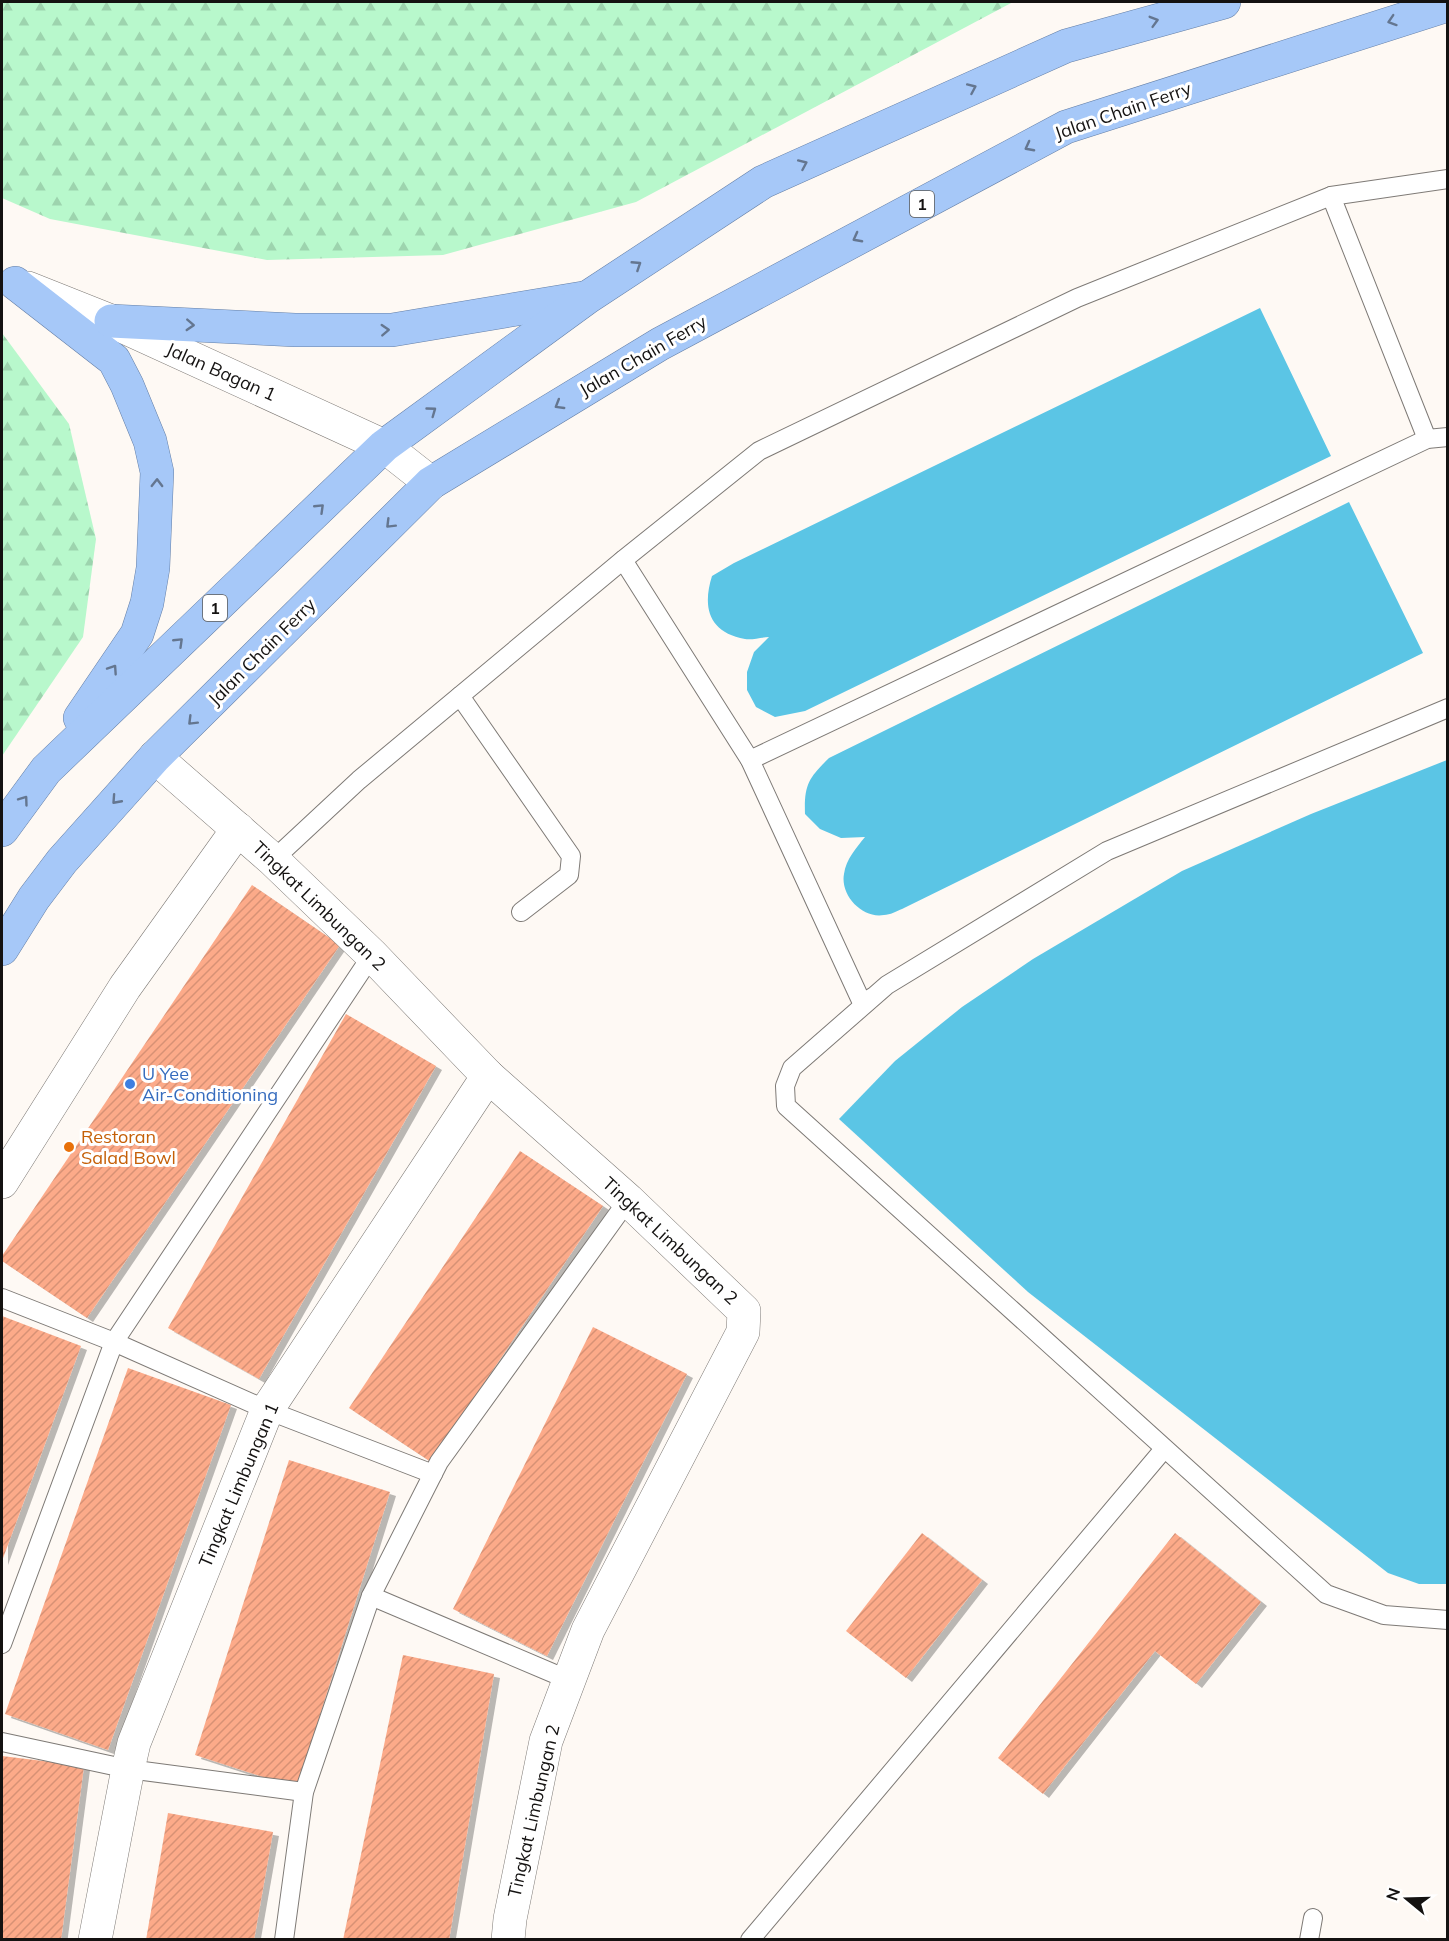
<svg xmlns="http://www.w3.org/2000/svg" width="1449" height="1941" viewBox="0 0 1449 1941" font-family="Mulish,sans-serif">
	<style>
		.forest { fill: url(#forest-firs) }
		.water { fill: #5bc5e5 }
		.building { fill: url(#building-hatch); filter: url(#shadow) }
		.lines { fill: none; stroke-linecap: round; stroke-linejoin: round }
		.service-casing { stroke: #7e7a76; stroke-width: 20 }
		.minor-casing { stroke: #7e7a76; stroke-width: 34 }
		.tertiary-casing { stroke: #7e7a76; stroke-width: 34 }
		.trunk-casing { stroke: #647fa6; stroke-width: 34 }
		.service { stroke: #fff; stroke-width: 18 }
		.minor { stroke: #fff; stroke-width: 33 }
		.tertiary { stroke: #fff; stroke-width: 33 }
		.trunk { stroke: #a6c8f8; stroke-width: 33 }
		.oneway { stroke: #647690 }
		.shop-dot { fill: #3f7fe0; stroke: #fff; stroke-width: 2 }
		.food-dot { fill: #e8710a; stroke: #fff; stroke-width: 2 }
		.labels { text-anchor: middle; stroke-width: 6; stroke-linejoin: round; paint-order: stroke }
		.shield { fill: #fff; stroke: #5a5958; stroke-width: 1.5 }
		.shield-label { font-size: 16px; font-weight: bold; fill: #141211 }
		.street-label { font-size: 18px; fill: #141211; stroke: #fff }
		.shop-label { font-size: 18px; fill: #366cbe; stroke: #fff; text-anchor: start }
		.food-label { font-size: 18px; fill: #c56008; stroke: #fff; text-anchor: start }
	</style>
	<defs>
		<pattern id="forest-firs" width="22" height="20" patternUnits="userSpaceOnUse" patternTransform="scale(1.5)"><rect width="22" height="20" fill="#b8f8cc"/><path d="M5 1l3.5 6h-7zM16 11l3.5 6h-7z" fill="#9dd4ae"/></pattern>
		<pattern id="building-hatch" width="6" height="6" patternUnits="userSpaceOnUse" patternTransform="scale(1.5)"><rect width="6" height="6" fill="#fcaa89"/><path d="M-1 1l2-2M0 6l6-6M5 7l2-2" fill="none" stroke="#d79175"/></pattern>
		<filter id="shadow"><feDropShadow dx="6" dy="4" stdDeviation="0" flood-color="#0004"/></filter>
	</defs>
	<rect width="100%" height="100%" fill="#fef9f4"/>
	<g class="forest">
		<polygon points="2,2 1013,2 636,202 443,255 267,260 50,219 2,198"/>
		<polygon points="2,333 69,424 96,539 83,637 2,756"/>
	</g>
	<g class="water">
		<path d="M 1260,308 L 1331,456 L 805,711 L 775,717 L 756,707 L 747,690 L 747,672 L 754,652 L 769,637 C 762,637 753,640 745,639 C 709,632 702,608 712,576 L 734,563 Z"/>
		<path d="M 1349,502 L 1423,653 L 902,909 C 897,911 890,915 884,915 C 862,919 840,895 844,874 C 846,859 857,847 865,837 L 841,838 L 820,829 L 805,814 C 804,784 809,778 829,758 Z"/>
		<polygon points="1447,760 1448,1584 1419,1584 1388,1573 1028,1292 839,1119 895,1061 962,1007 1033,959 1182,871 1311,814"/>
	</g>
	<g class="building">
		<polygon points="252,885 340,945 87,1318 2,1261 2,1256"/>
		<polygon points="346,1014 436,1066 259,1379 168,1328"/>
		<polygon points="520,1151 603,1206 431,1462 349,1408"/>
		<polygon points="2,1316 81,1346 2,1561"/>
		<polygon points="593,1327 687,1374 547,1656 453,1609"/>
		<polygon points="128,1368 231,1405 108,1750 5,1714"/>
		<polygon points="289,1460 390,1492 297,1788 195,1755"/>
		<polygon points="922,1533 982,1580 906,1678 846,1631"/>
		<polygon points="1175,1533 1261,1602 1196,1684 1155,1651 1043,1794 998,1758"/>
		<polygon points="403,1655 494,1674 449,1940 343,1940"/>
		<polygon points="2,1756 84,1766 61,1940 2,1940"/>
		<polygon points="168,1813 273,1832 254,1940 146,1940"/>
	</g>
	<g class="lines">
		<defs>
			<g id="service">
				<polyline points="1331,196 1427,439"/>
				<polyline points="623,560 750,760 863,1005 871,998"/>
				<polyline points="460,696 571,856 569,875 521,912"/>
				<polyline points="1448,708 1107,851 887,985 792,1068 785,1086 786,1106 1326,1594 1384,1615 1448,1620"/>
				<polyline points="750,760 1427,439 1448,437"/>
				<polyline points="273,860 359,780 623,560 759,451 1077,298 1331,196 1448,179"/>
				<polyline points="2,1298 114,1342 267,1410 433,1474"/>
				<polyline points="371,1596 569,1680"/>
				<polyline points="2,1644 114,1342 372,955"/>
				<polyline points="2,1742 128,1769 304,1792"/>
				<polyline points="284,1940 304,1792 371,1596 439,1462 628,1200"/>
				<polyline points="750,1940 1164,1449"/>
				<polyline points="1309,1940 1313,1918"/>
			</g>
			<g id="minor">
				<polyline points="155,757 273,860 372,955 488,1076 628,1200 744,1311 743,1332 588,1630 546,1741 510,1919 508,1940"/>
				<polyline points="2,1182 125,987 238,829"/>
				<polyline points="95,1940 128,1769 134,1743 267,1410 488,1076"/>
			</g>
			<polyline id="tertiary" points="28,288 111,321 384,446 431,483"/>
			<g id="trunk">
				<polyline points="15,283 114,360 127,385 150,441 157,472 153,568 147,603 137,634 80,718"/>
				<polyline points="111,321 295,330 392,330 583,298"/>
				<polyline points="2,830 46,770 384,446 588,297 763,182 1066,46 1224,2"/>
				<polyline points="2,949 34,898 62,861 155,757 431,483 660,344 1066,127 1448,5"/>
			</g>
		</defs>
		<use href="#service" class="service-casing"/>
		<use href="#minor" class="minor-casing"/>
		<use href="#tertiary" class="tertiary-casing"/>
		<use href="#trunk" class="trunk-casing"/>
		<use href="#service" class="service"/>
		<use href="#minor" class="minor"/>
		<use href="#tertiary" class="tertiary"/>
		<use href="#trunk" class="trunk"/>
	</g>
	<defs><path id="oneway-chevron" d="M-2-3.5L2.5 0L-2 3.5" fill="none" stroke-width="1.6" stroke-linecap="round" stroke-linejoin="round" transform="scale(1.5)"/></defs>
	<g class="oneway">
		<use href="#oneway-chevron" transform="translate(1154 21) rotate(-16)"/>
		<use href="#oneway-chevron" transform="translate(1392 21) rotate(162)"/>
		<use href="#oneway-chevron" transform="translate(972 88) rotate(-24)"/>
		<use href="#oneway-chevron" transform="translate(1029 147) rotate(152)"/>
		<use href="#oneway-chevron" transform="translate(803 164) rotate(-24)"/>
		<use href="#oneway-chevron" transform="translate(857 238) rotate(152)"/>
		<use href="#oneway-chevron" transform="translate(637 265) rotate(-33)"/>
		<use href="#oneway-chevron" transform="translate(190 325) rotate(3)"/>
		<use href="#oneway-chevron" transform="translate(385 330) rotate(-3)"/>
		<use href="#oneway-chevron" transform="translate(559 405) rotate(149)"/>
		<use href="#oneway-chevron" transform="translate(432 411) rotate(-36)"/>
		<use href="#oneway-chevron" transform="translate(157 483) rotate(-89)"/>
		<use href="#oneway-chevron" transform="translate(320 508) rotate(-44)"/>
		<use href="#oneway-chevron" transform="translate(390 524) rotate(135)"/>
		<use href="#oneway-chevron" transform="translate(179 642) rotate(-44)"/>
		<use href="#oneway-chevron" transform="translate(113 669) rotate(-56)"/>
		<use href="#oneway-chevron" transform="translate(192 721) rotate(135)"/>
		<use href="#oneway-chevron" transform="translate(24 800) rotate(-54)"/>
		<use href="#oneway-chevron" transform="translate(116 800) rotate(132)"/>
	</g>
	<circle class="shop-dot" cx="130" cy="1084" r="6"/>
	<circle class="food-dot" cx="69" cy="1147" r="6"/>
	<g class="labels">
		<g class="shield">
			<rect x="910" y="191" width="24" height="26" rx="4.5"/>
			<rect x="203" y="595" width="24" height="26" rx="4.5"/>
		</g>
		<g class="shield-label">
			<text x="922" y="210">1</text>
			<text x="215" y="614">1</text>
		</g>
		<g class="street-label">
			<text transform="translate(1123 111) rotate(-19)" y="6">Jalan Chain Ferry</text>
			<text transform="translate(643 356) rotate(-30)" y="6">Jalan Chain Ferry</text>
			<text transform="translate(221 372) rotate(24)" y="6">Jalan Bagan 1</text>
			<text transform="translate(262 652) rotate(-45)" y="6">Jalan Chain Ferry</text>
			<text transform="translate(319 906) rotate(44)" y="6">Tingkat Limbungan 2</text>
			<text transform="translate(670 1241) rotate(43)" y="6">Tingkat Limbungan 2</text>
			<text transform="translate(239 1485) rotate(-67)" y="6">Tingkat Limbungan 1</text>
			<text transform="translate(534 1811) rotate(-77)" y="6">Tingkat Limbungan 2</text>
		</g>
		<g class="shop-label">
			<text x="142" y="1080">U Yee<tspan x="142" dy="21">Air-Conditioning</tspan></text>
		</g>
		<g class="food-label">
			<text x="81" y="1143">Restoran<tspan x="81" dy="21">Salad Bowl</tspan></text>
		</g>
	</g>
	<rect width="1449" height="1941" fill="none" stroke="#141211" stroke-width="6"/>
	<g transform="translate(1407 1899) rotate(289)" stroke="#ffffff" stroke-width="4.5" paint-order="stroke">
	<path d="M0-4.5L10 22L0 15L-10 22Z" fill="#141211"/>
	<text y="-9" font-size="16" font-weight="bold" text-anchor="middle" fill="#141211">N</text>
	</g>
</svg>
